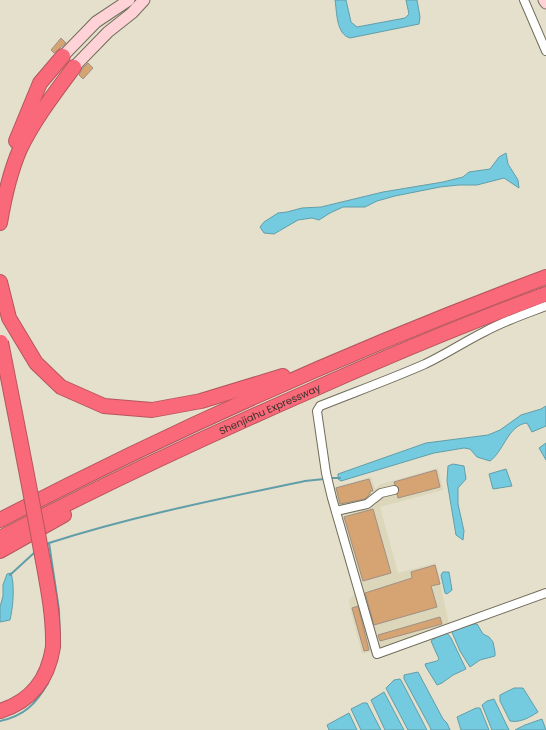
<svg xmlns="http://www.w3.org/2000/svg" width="546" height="730" viewBox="0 0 546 730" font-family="Poppins,sans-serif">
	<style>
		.built { fill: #dcd6bb }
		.water { fill: #74cbdf; stroke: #619ea9 }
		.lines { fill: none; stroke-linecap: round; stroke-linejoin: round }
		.stream { stroke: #619ea9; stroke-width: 2 }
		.building { fill: #d6a372; stroke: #a09083 }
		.street-casing { stroke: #716d5b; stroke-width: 10 }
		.secondary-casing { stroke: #716d5b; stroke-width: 13 }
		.highway-casing { stroke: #b5565e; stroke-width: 16 }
		.street { stroke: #fff; stroke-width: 8 }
		.secondary { stroke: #fed2d7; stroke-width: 11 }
		.highway { stroke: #fa6979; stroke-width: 14 }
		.highway-bridge-casing { stroke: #b5565e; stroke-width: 16; stroke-linecap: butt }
		.highway-bridge { stroke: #fa6979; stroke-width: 14 }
		.labels { text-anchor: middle; stroke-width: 3; stroke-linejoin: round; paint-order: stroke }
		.street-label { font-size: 10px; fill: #36342c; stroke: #e5e0cc }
	</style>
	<rect width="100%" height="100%" fill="#e5e0cc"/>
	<polygon class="built" points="438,468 443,490 380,507 398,573 436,563 449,625 380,649 362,654 350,608 349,600 355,593 326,489 371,477 375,489 381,484"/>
	<g class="water">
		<path d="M 335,0 L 346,0 L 351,22 L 357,27 L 405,18 L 409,14 L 406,0 L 417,0 L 420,17 L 419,24 L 350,38 C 336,34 337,12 335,0 Z"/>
		<polygon points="506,153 508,164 518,180 519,188 504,178 477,185 459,185 440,187 395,196 377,201 365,207 343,207 330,213 319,220 312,218 298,220 274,234 264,233 260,227 264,222 278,213 287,212 302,208 321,207 383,192 443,182 463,177 469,172 490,169 499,157"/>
		<path d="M 546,406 L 546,426 L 532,432 L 527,423 C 508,425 504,451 490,461 L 477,457 L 470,449 L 464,448 L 434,453 L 341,481 L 338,479 L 338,474 L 426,443 L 488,435 L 500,430 L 521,415 L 541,409 Z"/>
		<polygon points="546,443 546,460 539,448"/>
		<polygon points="453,464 464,466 466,479 458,488 458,504 464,531 463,540 456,535 447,481 448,466"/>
		<polygon points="506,469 512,486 493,489 489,474"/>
		<polygon points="443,572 449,572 452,590 447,594 445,593 441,575"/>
		<path d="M 11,573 C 15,586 13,607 10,620 L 0,622 L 0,607 L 3,596 L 3,585 L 7,574 Z"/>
		<polygon points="474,624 477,624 483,634 489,637 493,642 495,652 495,656 480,660 470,667 460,651 451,630"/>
		<polygon points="447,633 451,638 466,669 453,675 442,683 437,685 426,667 425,664 437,661 439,659 431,641 438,636"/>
		<polygon points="418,672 443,719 447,723 450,730 431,730 430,727 404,679 404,675"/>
		<polygon points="400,679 402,682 427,730 408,730 389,694 386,688 394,680"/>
		<path d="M 514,688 L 523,688 L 538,712 C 530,717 521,723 510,721 L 500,701 L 500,695 Z"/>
		<polygon points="384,692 385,694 404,730 385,730 371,700"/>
		<polygon points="494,699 509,730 492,730 482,705 487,701"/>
		<polygon points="363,703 367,703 381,730 361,730 351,709"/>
		<polygon points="476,708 480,708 489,730 461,730 457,717"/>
		<polygon points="349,713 357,730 329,730 327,725"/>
		<polygon points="542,719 546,730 515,730 525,725"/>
	</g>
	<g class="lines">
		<g class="stream">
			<polyline points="329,478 340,478"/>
			<polyline points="49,543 59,610 60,643"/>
			<path d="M 45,545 L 49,543 C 133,516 219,499 305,481 L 324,479"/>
			<polyline points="10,575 35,552"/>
			<path d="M 0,721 C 24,716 36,704 48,683"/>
		</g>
	</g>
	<g class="building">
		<polygon points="61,38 66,43 54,53 51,50"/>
		<polygon points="88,63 93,68 83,79 79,75 82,69"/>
		<polygon points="436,470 440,487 398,498 397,494 399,488 395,485 394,482"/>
		<polygon points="369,479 373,491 370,491 370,494 365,499 340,504 336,488"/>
		<polygon points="373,509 391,573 363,581 344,517"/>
		<polygon points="435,565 440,584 431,586 437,607 374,625 365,593 412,578 411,572"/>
		<polygon points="358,606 369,650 364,651 352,608"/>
		<polygon points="440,617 442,624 380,641 378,635"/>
	</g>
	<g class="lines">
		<defs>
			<g id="street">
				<polyline points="524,0 546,51"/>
				<path d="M 546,306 C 525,314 504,321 484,332 C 464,342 446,354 425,364 C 391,379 355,392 320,406 L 317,411 L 326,473 L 332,498 L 377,654 L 546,593"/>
				<polyline points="336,511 367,504 381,493 394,490"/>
			</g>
			<g id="secondary">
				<polyline points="544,0 546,3"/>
				<polyline points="63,56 96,22 129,0"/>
				<polyline points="74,67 108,32 132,13 144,0"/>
			</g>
			<g id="highway">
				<polyline points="16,141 40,83 63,56"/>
				<path d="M 0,223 C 4,199 10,172 20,149 C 34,120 54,94 74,67"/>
				<polyline points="0,282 9,318 36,363 61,387 104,406 152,410 201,401 283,376"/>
				<path d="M 0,520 C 177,428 359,347 546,277"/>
				<path id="s1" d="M 0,538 C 100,486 200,439 303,394 C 383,358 464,324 546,294"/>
				<polyline points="0,551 64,515"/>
				<path d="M 0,711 C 32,701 48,679 53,647"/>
			</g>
		</defs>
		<use href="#street" class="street-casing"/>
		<use href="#secondary" class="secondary-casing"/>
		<use href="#highway" class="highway-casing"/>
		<use href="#street" class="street"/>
		<use href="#secondary" class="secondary"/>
		<use href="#highway" class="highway"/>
		<defs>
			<path id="highway-bridge" d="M 1,342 C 14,408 27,473 39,539 C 45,574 54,611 53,647"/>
		</defs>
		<use href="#highway-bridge" class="highway-bridge-casing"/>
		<use href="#highway-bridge" class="highway-bridge"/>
	</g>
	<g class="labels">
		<g class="street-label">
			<text dy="4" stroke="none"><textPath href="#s1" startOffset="299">Shenjiahu Expressway</textPath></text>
		</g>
	</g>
</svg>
